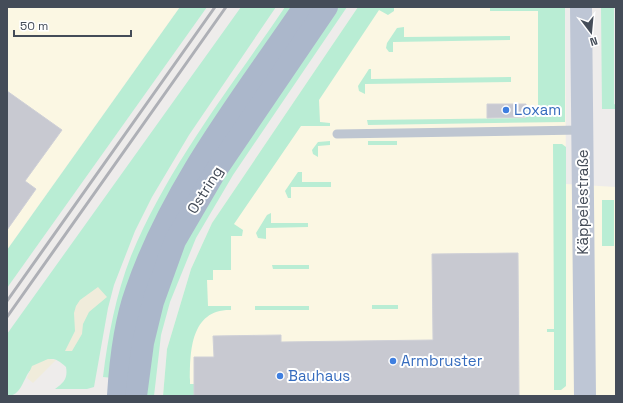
<svg xmlns="http://www.w3.org/2000/svg" width="623" height="403" viewBox="0 0 623 403" font-family="'Space Grotesk',sans-serif">
	<style>
		.commercial { fill: #fbf7e3 }
		.green { fill: #b9edd4 }
		.sand { fill: #f0ecdb }
		.building { fill: #c8c9d1; stroke: #cfd0d7 }
		.lines { fill: none; stroke-linecap: round; stroke-linejoin: round }
		.lane { stroke: #bec6d1; stroke-width: 9 }
		.secondary { stroke: #bec6d5; stroke-width: 22 }
		.primary { stroke: #abb7cb; stroke-width: 22 }
		.rail { stroke: #aeb0b6; stroke-width: 3 }
		.shop-dot { fill: #3f7fe0; stroke: #fff; stroke-width: 1.5 }
		.labels { text-anchor: middle; stroke-width: 4; stroke-linejoin: round; paint-order: stroke }
		.shop-label { font-size: 15px; fill: #366cbe; stroke: #fff; text-anchor: start }
		.street-label { font-size: 15px; fill: #444c58; stroke: #fff }
	</style>
	<rect width="100%" height="100%" fill="#eeeceb"/>
	<g class="commercial">
		<polygon points="7,7 180,7 7,250"/>
		<polygon points="358,7 565,7 566,184 616,187 616,396 163,396 167,349 191,269 212,223"/>
	</g>
	<g class="green">
		<polygon points="180,7 207,7 7,288 7,250"/>
		<path d="M 241,7 L 276,7 L 189,135 L 152,197 L 135,231 L 114,285 L 108,308 L 94,387 L 87,389 L 55,389 C 64,383 68,378 66,367 C 54,356 50,357 37,366 C 35,368 30,370 29,372 C 23,380 21,396 7,396 L 7,334 Z"/>
		<path d="M 285,7 L 296,7 L 113,378 L 103,377 C 108,336 116,294 131,256 C 168,166 231,87 285,7 Z"/>
		<polygon points="336,7 347,7 233,175 196,238 170,302 161,335 154,396 144,396 155,322 191,227"/>
		<path d="M 358,7 L 394,7 L 394,11 L 388,15 L 379,10 L 319,100 L 320,122 L 330,123 L 330,126 L 301,126 L 234,224 L 243,230 L 242,236 L 231,236 L 231,270 L 213,270 L 213,280 L 207,280 L 208,306 L 231,306 L 231,310 C 189,309 190,355 190,384 L 194,384 L 194,396 L 163,396 L 167,349 L 191,269 L 212,223 Z"/>
		<polygon points="490,7 565,7 565,122 368,125 367,120 526,118 526,109 538,109 538,11 490,11"/>
		<polygon points="601,7 614,7 614,104 616,105 616,109 602,109"/>
		<polygon points="404,27 404,37 510,36 510,40 393,42 393,52 389,52 386,48 387,43 397,28"/>
		<polygon points="369,69 371,69 371,79 511,77 511,82 365,84 365,94 359,91 358,86"/>
		<polygon points="330,141 330,145 318,146 318,157 313,154 312,150 318,142"/>
		<rect x="368" y="141" width="29" height="4"/>
		<polygon points="553,144 562,144 566,147 566,386 561,390 554,390 554,332 547,332 547,329 554,329"/>
		<polygon points="298,172 302,172 302,182 331,182 331,187 291,187 291,198 288,198 285,191"/>
		<rect x="602" y="200" width="12" height="46"/>
		<polygon points="271,213 271,223 308,223 308,227 266,228 266,239 258,238 256,233 267,215"/>
		<polygon points="272,265 309,265 309,269 273,269"/>
		<rect x="372" y="305" width="26" height="4"/>
		<rect x="255" y="306" width="54" height="4"/>
	</g>
	<g class="sand">
		<polygon points="98,287 107,297 89,312 83,324 82,334 72,351 65,351 75,331 74,313 76,306 80,300"/>
		<polygon points="48,359 56,360 33,383 27,378 32,366"/>
	</g>
	<g class="building">
		<polygon points="7,91 62,130 25,181 36,189 7,230"/>
		<polygon points="487,104 526,104 526,117 487,118"/>
		<polygon points="518,253 519,396 194,396 194,357 214,357 213,336 281,335 281,342 433,340 432,254"/>
	</g>
	<g class="lines">
		<polyline class="lane" points="337,134 582,130"/>
		<polyline class="secondary" points="581,7 585,396"/>
		<g class="primary">
			<path d="M 118,396 C 120,362 124,324 136,291 C 172,186 242,98 304,7"/>
			<polyline points="136,396 143,343 153,302 175,241 217,169 327,7"/>
		</g>
		<g class="rail">
			<polyline points="7,301 215,7"/>
			<polyline points="7,317 226,7"/>
		</g>
	</g>
	<g class="shop-dot">
		<circle cx="506" cy="110" r="4"/>
		<circle cx="393" cy="361" r="4"/>
		<circle cx="280" cy="376" r="4"/>
	</g>
	<g class="labels">
		<g class="shop-label">
			<text x="514" y="115">Loxam</text>
			<text x="401" y="366">Armbruster</text>
			<text x="288" y="381">Bauhaus</text>
		</g>
		<g class="street-label">
			<text transform="translate(205 190) rotate(-58)" y="5">Ostring</text>
			<text transform="translate(583 202) rotate(-90)" y="5">Käppelestraße</text>
		</g>
	</g>
	<rect width="623" height="403" fill="none" stroke="#444c58" stroke-width="16"/>
	<g transform="translate(591 32) rotate(164)" stroke="#ffffff" stroke-width="3" paint-order="stroke">
	<path d="M0-3L7 15L0 10L-7 15Z" fill="#444c58"/>
	<text y="-6" font-size="11" font-weight="bold" text-anchor="middle" fill="#444c58">N</text>
	</g>
	<path d="M14 30v6h117v-6" fill="none" stroke="#444c58" stroke-width="2"/>
	<text x="20" y="30" font-size="12" fill="#444c58" stroke="#ffffff" stroke-width="3" paint-order="stroke">50 m</text>
</svg>
